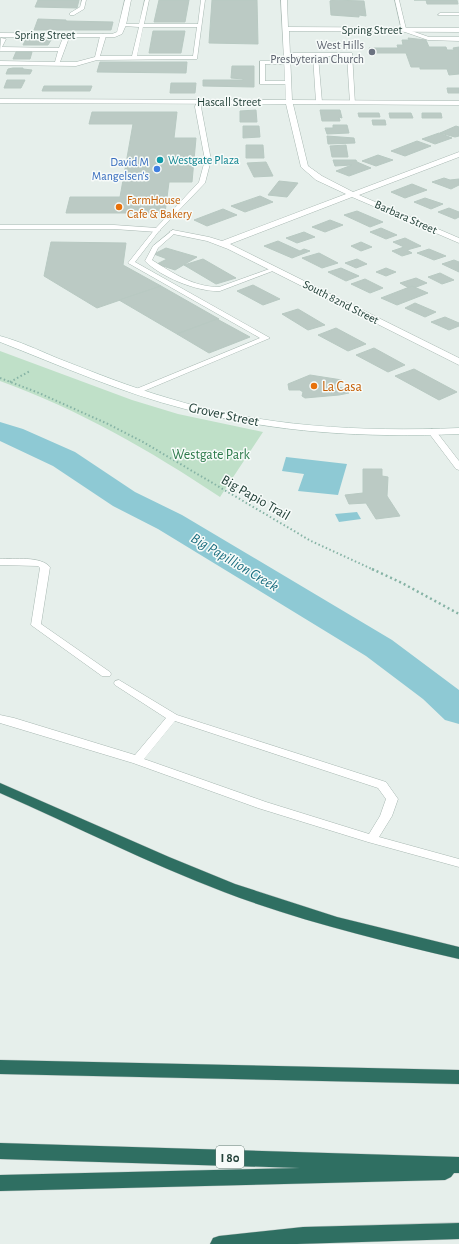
<svg xmlns="http://www.w3.org/2000/svg" width="459" height="1244" viewBox="0 0 459 1244" font-family="'Alegreya Sans',sans-serif">
	<style>
		.green { fill: #bfe0c8 }
		.water { fill: #8ec9d4 }
		.lines { fill: none; stroke-linecap: round; stroke-linejoin: round }
		.river { fill: #8ec9d4; fill-rule: evenodd }
		.building { fill: #bbcac4; stroke: #b8c9c2 }
		.lane-casing { stroke: #a8b8b2; stroke-width: 1 }
		.street-casing { stroke: #a8b8b2; stroke-width: 1 }
		.secondary-casing { stroke: #a4bbb3; stroke-width: 1 }
		.highway-casing { stroke: #c2cac8; stroke-width: 1 }
		.path-far1 { stroke: #86b3a5; stroke-width: 2; stroke-dasharray: 1.5 2.5; stroke-linecap: butt }
		.path { stroke: #86b3a5; stroke-width: 2.5; stroke-dasharray: 2 3; stroke-linecap: butt }
		.lane { fill: #fff; fill-rule: evenodd }
		.street { fill: #fff; fill-rule: evenodd }
		.secondary { fill: #fff; fill-rule: evenodd }
		.highway { fill: #2f6f62; fill-rule: evenodd }
		.worship-dot { fill: #6b7280; stroke: #f7fbf9; stroke-width: 1.5 }
		.culture-dot { fill: #0f9aa8; stroke: #f7fbf9; stroke-width: 1.5 }
		.shop-dot { fill: #3f7fe0; stroke: #f7fbf9; stroke-width: 1.5 }
		.food-dot { fill: #e8710a; stroke: #f7fbf9; stroke-width: 1.5 }
		.labels { text-anchor: middle; stroke-width: 3; stroke-linejoin: round; paint-order: stroke }
		.far-street-label { font-size: 12px; fill: #24423a; stroke: #f7fbf9 }
		.far-worship-label { font-size: 12px; fill: #5b616d; stroke: #f7fbf9; text-anchor: end }
		.far-culture-label { font-size: 12px; fill: #0d838f; stroke: #f7fbf9; text-anchor: start }
		.far-shop-label { font-size: 12px; fill: #366cbe; stroke: #f7fbf9; text-anchor: end }
		.far-food-label { font-size: 12px; fill: #c56008; stroke: #f7fbf9; text-anchor: start }
		.shield { fill: #f7fbf9; stroke: #637a73; stroke-width: 1 }
		.shield-label { font-size: 13px; font-weight: bold; fill: #24423a }
		.food-label { font-size: 14px; fill: #c56008; stroke: #f7fbf9; text-anchor: start }
		.street-label { font-size: 14px; fill: #24423a; stroke: #f7fbf9 }
		.park-label { font-size: 14px; fill: #2d7a4b; stroke: #f7fbf9 }
		.water-label { font-size: 15px; font-style: italic; fill: #1c6f80; stroke: #f7fbf9 }
	</style>
	<rect width="100%" height="100%" fill="#e6efeb"/>
	<path class="green" d="M 0,351 L 132,400 L 178,414 L 263,432 L 220,497 C 151,451 78,409 0,381 Z"/>
	<g class="water">
		<polygon points="286,457 347,464 338,495 298,491 304,474 282,471"/>
		<polygon points="357,512 361,519 339,522 335,514"/>
	</g>
	<g class="lines">
		<polygon class="river" points="0,422 23,429 75,452 135,492 182,515 392,640 459,690 459,724 445,720 423,699 366,656 158,529 113,506 53,466 0,441"/>
	</g>
	<g class="building">
		<polygon points="38,0 79,0 77,8 35,7"/>
		<polygon points="159,0 189,0 185,22 154,22"/>
		<polygon points="212,0 257,0 258,44 209,43"/>
		<polygon points="332,0 364,1 366,16 359,15 359,17 331,15 330,1"/>
		<polygon points="414,0 457,0 458,4 427,4 426,0"/>
		<polygon points="38,19 66,20 66,21 113,22 111,30 34,30"/>
		<polygon points="153,31 185,31 181,53 149,53"/>
		<polygon points="408,38 426,40 429,47 446,47 447,50 454,50 453,48 459,47 459,74 449,75 447,69 420,69 420,67 411,67 406,53 371,53 369,48 398,48 397,45 403,45 402,40 409,40"/>
		<polygon points="26,39 51,40 48,45 23,45"/>
		<polygon points="16,52 32,52 30,59 13,59"/>
		<polygon points="100,62 187,62 186,73 97,72"/>
		<polygon points="232,66 254,66 254,87 203,86 203,80 243,80 243,79 231,78"/>
		<polygon points="13,68 23,68 23,69 32,70 30,74 6,74 8,69"/>
		<polygon points="7,80 25,80 21,88 4,88"/>
		<polygon points="171,83 196,83 195,93 170,93"/>
		<polygon points="44,86 92,86 90,91 42,91"/>
		<polygon points="447,88 459,88 459,93 448,93"/>
		<polygon points="256,110 257,122 240,122 240,111"/>
		<polygon points="320,110 340,110 342,118 339,117 340,121 322,121"/>
		<polygon points="92,112 177,112 174,138 196,138 192,182 169,182 165,213 66,213 70,197 120,197 133,124 89,124"/>
		<polygon points="358,113 379,113 380,117 359,117"/>
		<polygon points="389,113 411,113 413,118 390,118"/>
		<polygon points="422,113 441,113 442,118 422,118"/>
		<polygon points="372,120 385,120 386,125 373,125"/>
		<polygon points="333,125 347,125 349,133 327,134 325,128 333,128"/>
		<polygon points="243,126 259,126 260,137 243,138"/>
		<polygon points="456,126 459,127 459,136 455,137 440,133"/>
		<polygon points="439,133 452,138 435,144 422,139"/>
		<polygon points="327,136 354,138 355,143 328,144"/>
		<polygon points="417,141 431,146 405,156 391,151"/>
		<polygon points="246,145 263,145 264,158 246,158"/>
		<polygon points="346,145 348,157 332,157 330,146"/>
		<polygon points="378,155 393,160 376,166 362,161"/>
		<polygon points="333,160 356,160 357,162 371,168 349,176 336,171 352,165 335,166"/>
		<polygon points="266,162 273,176 254,177 247,163"/>
		<polygon points="444,178 450,180 459,179 459,185 451,189 432,182"/>
		<polygon points="279,181 298,183 287,197 268,195"/>
		<polygon points="412,184 427,190 405,198 391,192"/>
		<polygon points="260,196 273,202 245,212 231,206"/>
		<polygon points="425,198 443,204 431,209 414,202"/>
		<polygon points="449,208 459,212 459,217 455,219 438,212"/>
		<polygon points="223,209 237,215 207,226 194,220"/>
		<polygon points="357,211 383,222 370,227 344,215"/>
		<polygon points="330,220 343,225 325,232 312,227"/>
		<polygon points="381,228 397,235 386,239 370,232"/>
		<polygon points="304,232 315,237 297,243 286,238"/>
		<polygon points="405,238 421,246 407,250 412,253 402,256 392,251 404,247 393,242"/>
		<polygon points="278,241 300,251 304,249 310,251 292,258 264,246"/>
		<polygon points="51,242 126,243 123,265 161,286 97,308 44,276"/>
		<polygon points="361,242 372,247 361,251 351,246"/>
		<polygon points="166,248 197,257 175,270 157,264 167,259 154,254"/>
		<polygon points="429,249 446,256 434,260 417,253"/>
		<polygon points="319,253 338,263 322,268 302,258"/>
		<polygon points="203,259 236,278 216,284 184,265"/>
		<polygon points="357,259 367,264 356,268 345,263"/>
		<polygon points="454,260 459,262 459,272 442,264"/>
		<polygon points="341,268 359,276 346,281 328,272"/>
		<polygon points="386,268 396,272 386,276 376,272"/>
		<polygon points="440,273 454,280 442,284 428,277"/>
		<polygon points="416,278 427,283 411,289 400,283"/>
		<polygon points="365,279 383,288 370,293 351,284"/>
		<polygon points="253,285 280,299 263,305 237,291"/>
		<polygon points="161,286 219,319 177,334 119,300"/>
		<polygon points="412,286 428,293 397,305 381,298"/>
		<polygon points="415,303 436,312 425,317 405,308"/>
		<polygon points="298,309 325,325 308,330 282,314"/>
		<polygon points="445,317 459,323 459,326 449,330 431,322"/>
		<polygon points="217,319 250,337 209,353 177,334"/>
		<polygon points="336,328 366,344 348,351 318,335"/>
		<polygon points="374,348 405,365 388,372 356,355"/>
		<polygon points="414,369 457,392 439,400 395,376"/>
		<polygon points="310,375 342,380 338,387 343,388 349,393 339,395 305,398 302,396 303,392 300,390 289,390 288,384"/>
		<polygon points="363,469 382,469 382,476 388,477 387,496 400,516 376,519 366,503 349,504 345,495 363,493"/>
	</g>
	<g class="lines">
		<defs>
			<g id="lane">
				<polygon points="82,0 86,0 84,9 74,15 70,15 70,13 80,7"/>
				<path d="M 145,0 L 149,0 L 144,24 L 198,24 L 201,0 L 205,0 L 197,59 L 97,60 L 76,66 L 0,65 L 0,61 L 55,62 L 58,51 L 0,51 L 1,38 L 6,39 L 2,47 L 59,48 L 64,35 L 67,33 L 70,35 L 60,62 L 76,62 L 95,57 L 100,36 L 103,34 L 106,36 L 100,56 L 132,56 L 139,27 L 123,26 L 121,25 L 123,24 L 139,24 ZM 143,27 L 197,27 L 193,56 L 137,56 Z"/>
				<polygon points="395,0 399,0 406,29 429,37 459,37 459,41 428,40 402,31"/>
				<polygon points="440,13 459,13 459,15 438,15"/>
				<polygon points="285,53 352,53 355,104 350,103 347,56 318,56 322,102 319,104 316,102 313,56 287,56 284,54"/>
				<polygon points="260,61 289,61 289,63 287,64 265,64 265,81 288,81 291,83 290,84 260,84"/>
				<polygon points="197,101 202,102 201,107 211,160 205,183 159,231 135,262 270,338 139,393 135,391 136,389 260,338 128,263 155,229 199,182 205,160 195,107"/>
				<path d="M 173,230 L 176,232 L 175,233 L 158,248 L 152,260 C 173,273 193,287 219,287 L 272,268 L 278,269 L 220,291 C 197,292 161,277 145,261 L 153,246 Z"/>
				<polygon points="432,429 435,430 459,461 459,470 456,469 428,432"/>
				<path d="M 0,559 C 14,559 41,556 50,567 L 41,624 L 110,672 L 111,674 L 110,676 L 102,676 L 31,625 L 40,568 L 38,566 L 0,565 Z"/>
				<path d="M 119,680 L 177,715 L 386,782 L 398,799 L 392,816 L 379,837 L 459,859 L 459,867 L 368,842 L 258,808 L 133,763 L 0,723 L 0,715 L 14,718 L 135,755 L 166,718 L 115,685 L 114,683 L 115,681 ZM 175,721 L 378,788 L 386,799 L 380,816 L 369,834 L 266,802 L 144,759 Z"/>
			</g>
			<g id="street">
				<polygon points="125,0 131,0 126,25 122,34 115,37 0,37 0,33 112,34 117,32"/>
				<polygon points="281,0 287,0 288,27 459,28 459,32 289,31 292,100 459,101 459,105 293,104 308,166 322,176 353,192 459,152 459,157 359,195 459,238 459,243 352,197 230,244 459,358 459,365 228,249 207,241 173,234 169,232 173,230 209,237 222,241 346,194 316,180 301,167 286,104 0,103 0,99 286,100"/>
				<polygon points="0,225 114,225 157,228 161,230 157,232 114,229 0,229"/>
			</g>
			<path id="secondary" d="M 0,336 C 19,341 38,350 57,358 C 93,372 130,387 168,398 C 262,427 361,432 459,428 L 459,434 C 367,438 274,433 185,409 C 122,393 61,366 0,342 Z"/>
			<g id="highway">
				<path d="M 0,783 L 169,857 L 235,884 L 337,917 L 459,947 L 459,959 C 380,940 300,921 224,892 C 148,863 75,826 0,793 Z"/>
				<polygon points="0,1060 459,1070 459,1084 0,1074"/>
				<polygon points="0,1143 459,1157 459,1173 454,1173 451,1177 445,1180 0,1191 0,1175 300,1168 0,1159"/>
				<polygon points="459,1223 459,1239 297,1244 210,1244 213,1238 219,1236 303,1227"/>
			</g>
		</defs>
		<use href="#lane" class="lane-casing"/>
		<use href="#street" class="street-casing"/>
		<use href="#secondary" class="secondary-casing"/>
		<use href="#highway" class="highway-casing"/>
		<g class="path-far1">
			<polyline points="0,378 39,393 108,424 143,442 311,541 374,570"/>
			<polyline points="10,382 30,371"/>
		</g>
		<polyline class="path" points="372,569 402,583 459,614"/>
		<use href="#lane" class="lane"/>
		<use href="#street" class="street"/>
		<use href="#secondary" class="secondary"/>
		<use href="#highway" class="highway"/>
	</g>
	<circle class="worship-dot" cx="372" cy="52" r="4"/>
	<circle class="culture-dot" cx="160" cy="160" r="4"/>
	<circle class="shop-dot" cx="157" cy="169" r="4"/>
	<g class="food-dot">
		<circle cx="119" cy="207" r="4"/>
		<circle cx="314" cy="386" r="4"/>
	</g>
	<g class="labels">
		<g class="far-street-label">
			<text x="372" y="34">Spring Street</text>
			<text x="45" y="39">Spring Street</text>
			<text x="229" y="106">Hascall Street</text>
			<text transform="translate(406 217) rotate(24)" y="4">Barbara Street</text>
			<text transform="translate(341 302) rotate(27)" y="4">South 82nd Street</text>
		</g>
		<g class="far-worship-label">
			<text x="364" y="49">West Hills<tspan x="364" dy="14">Presbyterian Church</tspan></text>
		</g>
		<g class="far-culture-label">
			<text x="168" y="164">Westgate Plaza</text>
		</g>
		<g class="far-shop-label">
			<text x="149" y="166">David M<tspan x="149" dy="14">Mangelsen's</tspan></text>
		</g>
		<g class="far-food-label">
			<text x="127" y="204">FarmHouse<tspan x="127" dy="14">Cafe &amp; Bakery</tspan></text>
		</g>
		<rect class="shield" x="216" y="1146" width="28" height="22" rx="3"/>
		<g class="shield-label">
			<text x="230" y="1162">I 80</text>
		</g>
		<g class="food-label">
			<text x="322" y="391">La Casa</text>
		</g>
		<g class="street-label">
			<text transform="translate(224 414) rotate(12)" y="5">Grover Street</text>
			<text transform="translate(256 497) rotate(30)" y="5">Big Papio Trail</text>
		</g>
		<g class="park-label">
			<text x="211" y="459">Westgate Park</text>
		</g>
		<g class="water-label">
			<text transform="translate(235 562) rotate(31)" y="5">Big Papillion Creek</text>
		</g>
	</g>
</svg>
